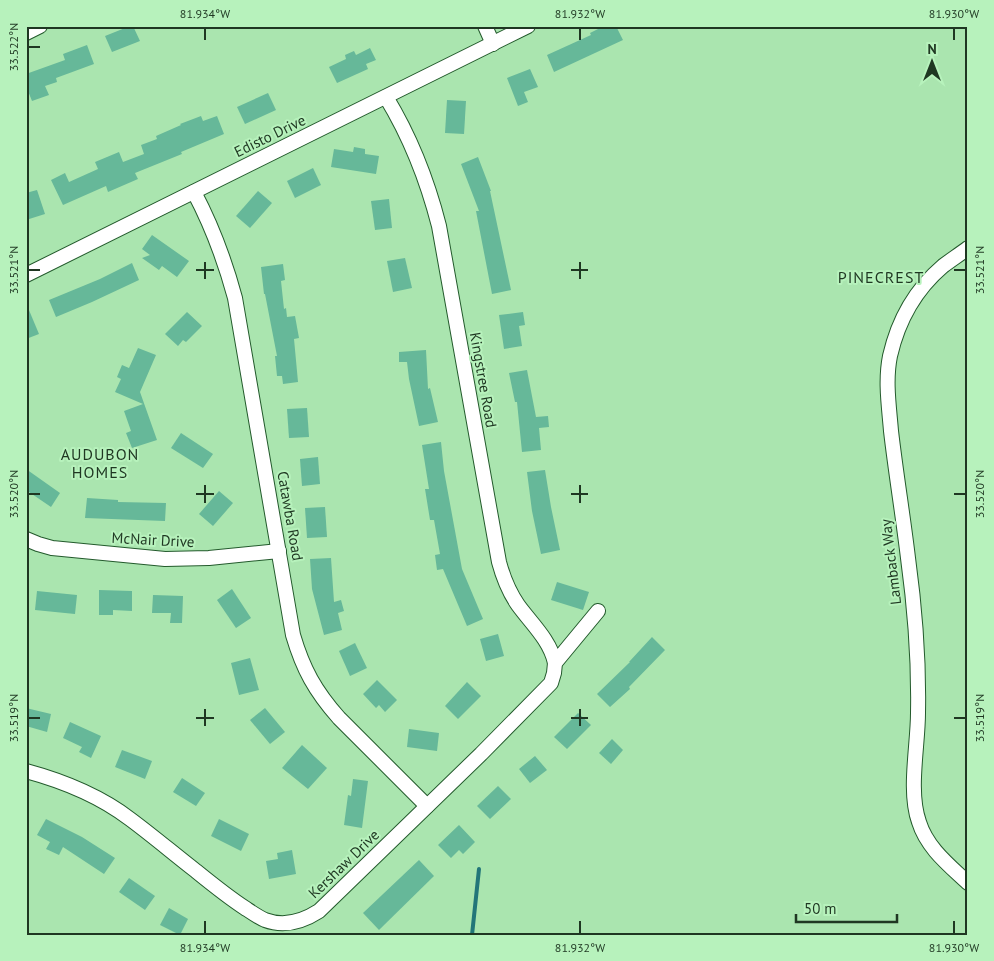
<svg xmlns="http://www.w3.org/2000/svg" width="994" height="961" viewBox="0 0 994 961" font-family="'PT Sans',sans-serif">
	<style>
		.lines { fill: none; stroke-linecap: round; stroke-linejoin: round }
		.stream { stroke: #227679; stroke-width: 4 }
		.building { fill: #66b899 }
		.minor-casing { stroke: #235a2c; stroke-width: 16 }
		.minor { stroke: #fff; stroke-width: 14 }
		.ticks { fill: none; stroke: #1f3722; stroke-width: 2 }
		.labels { text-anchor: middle; stroke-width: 4; stroke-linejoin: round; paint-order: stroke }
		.street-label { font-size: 15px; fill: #1f3722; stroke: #b7f2bc }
		.neighbourhood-label { font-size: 16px; letter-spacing: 1px; fill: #1f3722; stroke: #b7f2bc }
		.neatline { fill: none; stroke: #1f3722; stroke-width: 2 }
		.ticks-label { font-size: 12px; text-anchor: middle; fill: #1f3722 }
	</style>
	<rect width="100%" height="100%" fill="#aae5af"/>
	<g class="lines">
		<polyline class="stream" points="472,935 479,869"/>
	</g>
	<g class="building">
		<polygon points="130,26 133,26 140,41 112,52 105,36"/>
		<polygon points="604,26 616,26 623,40 554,72 547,55 591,35 590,33"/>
		<polygon points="87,45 94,64 56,78 57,82 45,86 49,95 32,101 26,86 26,74 65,60 63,54"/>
		<polygon points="370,48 376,60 366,64 368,69 337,83 329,67 346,59 345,55 354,51 356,55"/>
		<polygon points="530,69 538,87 524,92 528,102 518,106 507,78"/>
		<polygon points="268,93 276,110 245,124 237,107"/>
		<polygon points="447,100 466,101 464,134 445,133"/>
		<polygon points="201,116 203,121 217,116 224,134 181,152 182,154 135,173 138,179 108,192 106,186 63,205 51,180 65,173 69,182 98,169 95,162 119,152 123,162 144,154 141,145 157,139 156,136 181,125 180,124"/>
		<polygon points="354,147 365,149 365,154 379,156 376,174 331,167 334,149 353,152"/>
		<polygon points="478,157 491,191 490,191 511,290 492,294 476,211 479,211 461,164"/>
		<polygon points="313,168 321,185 295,198 287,181"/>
		<polygon points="37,190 45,214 26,220 26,193"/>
		<polygon points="258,191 272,203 250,228 236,216"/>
		<polygon points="389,199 392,228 375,230 371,201"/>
		<polygon points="152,235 189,261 177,277 162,266 159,270 142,258 150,255 142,249"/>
		<polygon points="405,258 412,288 393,292 387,261"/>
		<polygon points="132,263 139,280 92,302 56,317 49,300 100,279"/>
		<polygon points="283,264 285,280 281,281 284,309 286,308 287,317 295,316 299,338 294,339 298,382 283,384 282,376 277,376 275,356 277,356 265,294 264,294 261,267"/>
		<polygon points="26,303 39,334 26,339"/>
		<polygon points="187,312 202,326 186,342 183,340 178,346 165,334"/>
		<polygon points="523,312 525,325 519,326 522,346 504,349 499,315"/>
		<polygon points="138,348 156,355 140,392 157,440 132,448 126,433 131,431 124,411 143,404 115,392 121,379 117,377 122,365 129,368"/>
		<polygon points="426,350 428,389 430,388 438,422 419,426 409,379 407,362 399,362 399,352"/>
		<polygon points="527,370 536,417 548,416 549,427 539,428 541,450 522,452 517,402 515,402 509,373"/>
		<polygon points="307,408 309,437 289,438 287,409"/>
		<polygon points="181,433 213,454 203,468 171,448"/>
		<polygon points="441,442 444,471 462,569 483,619 467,626 443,569 437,570 435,555 440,554 434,520 430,520 425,489 429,489 422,445"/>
		<polygon points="318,457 320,484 302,486 300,459"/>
		<polygon points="26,469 60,493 51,507 26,490"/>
		<polygon points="545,470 551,507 560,550 541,554 532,511 527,472"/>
		<polygon points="219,491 233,503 213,526 199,514"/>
		<polygon points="87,498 118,500 118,502 166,503 165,521 85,518"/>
		<polygon points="325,507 327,537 307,538 305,508"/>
		<polygon points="331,558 334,602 341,600 344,611 338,613 342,630 324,635 312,589 310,559"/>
		<polygon points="557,582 589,592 583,610 551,600"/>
		<polygon points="232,589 251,618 236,628 217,600"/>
		<polygon points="99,590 132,591 132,611 113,610 113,615 99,615"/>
		<polygon points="37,591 77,595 75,614 35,610"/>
		<polygon points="153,595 183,596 182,623 170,623 171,613 152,613"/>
		<polygon points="498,634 504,656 486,661 480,639"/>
		<polygon points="652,637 665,650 629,687 630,689 610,707 597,694 630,662 629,662"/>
		<polygon points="355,643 367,668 350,676 339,651"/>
		<polygon points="250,658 259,690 239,695 231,663"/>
		<polygon points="377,680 397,700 385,712 379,705 376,708 363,694"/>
		<polygon points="467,682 481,696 458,719 445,706"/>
		<polygon points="26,708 51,714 47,732 26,726"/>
		<polygon points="265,708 285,732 270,744 250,720"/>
		<polygon points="578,713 591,725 567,749 554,737"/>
		<polygon points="70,722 101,736 91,758 79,752 82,747 63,738"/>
		<polygon points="409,729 439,733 437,751 407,747"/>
		<polygon points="612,739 623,750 611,764 599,753"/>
		<polygon points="302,745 327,768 308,789 282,768"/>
		<polygon points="122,750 152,761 145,779 115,767"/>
		<polygon points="535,756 547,770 530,783 519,769"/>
		<polygon points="182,778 205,793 196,806 173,792"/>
		<polygon points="353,779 368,781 362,828 344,825 348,795 351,796"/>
		<polygon points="498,786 511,799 490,819 477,806"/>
		<polygon points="46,819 82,837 115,858 104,874 63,847 59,855 46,849 50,842 37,835"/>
		<polygon points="219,819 249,834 241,851 211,836"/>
		<polygon points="459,825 475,842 463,854 459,850 451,858 438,845"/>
		<polygon points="292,850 296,874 269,879 266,861 278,859 277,853"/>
		<polygon points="419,860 434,876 379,930 363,913"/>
		<polygon points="129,878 155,896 145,910 119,892"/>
		<polygon points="169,908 188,919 180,935 160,925"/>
	</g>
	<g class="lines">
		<defs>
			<g id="minor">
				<polyline points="485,26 493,44"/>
				<polyline points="26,33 40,26"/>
				<path d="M 386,97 C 411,138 427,179 439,226 L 499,562 C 503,577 509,592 518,605 C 531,623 550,640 555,663"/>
				<path d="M 194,192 C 212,226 225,261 235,298 L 293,635 C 303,669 315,691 339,718 L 427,806"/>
				<path d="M 968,248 C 960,254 951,260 943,266 C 916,289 898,321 890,356 C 885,381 889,406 891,431 C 896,474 903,516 908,558 C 915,609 919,662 918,713 C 918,746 908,791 919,822 C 927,848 949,865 968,883"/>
				<polyline points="26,275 528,26"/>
				<polyline points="26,539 38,544 52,548 165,559 209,558 279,551"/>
				<path d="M 26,771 C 63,781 100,796 130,819 C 153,836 174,854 196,871 C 212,884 228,897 245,908 C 251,912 258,917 265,920 C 284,927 302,922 319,911 L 481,754 L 551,683 L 554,673 L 555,663 L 598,611"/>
			</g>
		</defs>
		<use href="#minor" class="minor-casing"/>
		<use href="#minor" class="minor"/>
	</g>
	<path class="ticks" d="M 205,28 L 205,40M 580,28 L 580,40M 954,28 L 954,40M 28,47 L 40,47M 205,262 L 205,279M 580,262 L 580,279M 28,270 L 40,270M 196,270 L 214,270M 571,270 L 588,270M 954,270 L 966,270M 205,485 L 205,503M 580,485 L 580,503M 28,494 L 40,494M 196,494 L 214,494M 571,494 L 588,494M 954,494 L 966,494M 205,709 L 205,726M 580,709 L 580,726M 28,718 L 40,718M 196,718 L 214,718M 571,718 L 588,718M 954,718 L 966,718M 205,921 L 205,934M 580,921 L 580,934M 954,921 L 954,934"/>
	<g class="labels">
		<g class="street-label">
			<text transform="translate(270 136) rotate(-26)" y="5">Edisto Drive</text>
			<text transform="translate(483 380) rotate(80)" y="5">Kingstree Road</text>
			<text transform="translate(290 516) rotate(80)" y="5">Catawba Road</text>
			<text transform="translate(153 540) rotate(3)" y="5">McNair Drive</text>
			<text transform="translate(891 562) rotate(-97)" y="5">Lamback Way</text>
			<text transform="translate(344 864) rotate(-44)" y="5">Kershaw Drive</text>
		</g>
		<g class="neighbourhood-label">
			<text x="881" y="283">PINECREST</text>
			<text x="100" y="460">AUDUBON<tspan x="100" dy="18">HOMES</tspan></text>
		</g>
	</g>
	<rect width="994" height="961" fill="none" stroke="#b7f2bc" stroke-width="55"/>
	<g transform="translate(932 62)" stroke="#b7f2bc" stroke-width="4" paint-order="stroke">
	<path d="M0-4L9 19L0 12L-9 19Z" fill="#1f3722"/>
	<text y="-8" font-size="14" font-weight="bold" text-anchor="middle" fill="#1f3722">N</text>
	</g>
	<path d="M796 914v8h101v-8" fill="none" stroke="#1f3722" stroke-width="2.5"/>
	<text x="804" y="914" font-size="15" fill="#1f3722" stroke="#b7f2bc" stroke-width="4" paint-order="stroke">50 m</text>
	<rect x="28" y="28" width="938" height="906" class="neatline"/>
	<g class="ticks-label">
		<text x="205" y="18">81.934°W</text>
		<text x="580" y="18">81.932°W</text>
		<text x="954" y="18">81.930°W</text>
		<text transform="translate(14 47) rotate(-90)" y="4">33.522°N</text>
		<text transform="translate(14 270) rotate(-90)" y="4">33.521°N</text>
		<text transform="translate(980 270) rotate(-90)" y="4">33.521°N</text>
		<text transform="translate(14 494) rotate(-90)" y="4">33.520°N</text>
		<text transform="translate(980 494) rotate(-90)" y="4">33.520°N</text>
		<text transform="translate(14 718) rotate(-90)" y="4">33.519°N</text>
		<text transform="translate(980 718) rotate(-90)" y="4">33.519°N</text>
		<text x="205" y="952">81.934°W</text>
		<text x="580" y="952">81.932°W</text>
		<text x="954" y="952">81.930°W</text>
	</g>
</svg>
